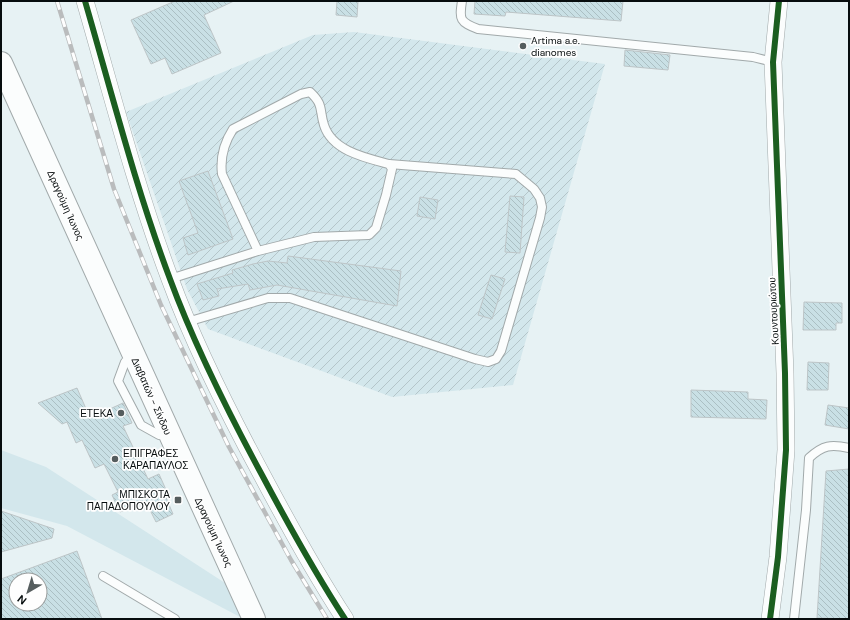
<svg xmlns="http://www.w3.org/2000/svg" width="850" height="620" viewBox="0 0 850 620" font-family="'DM Sans',sans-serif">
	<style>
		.built { fill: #d3e7ec }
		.industrial { fill: url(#industrial-furrows) }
		.building { fill: url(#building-back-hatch); stroke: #bdc5c7; fill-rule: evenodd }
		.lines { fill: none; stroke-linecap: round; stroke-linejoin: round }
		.service-casing { stroke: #a1a9aa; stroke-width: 10 }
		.minor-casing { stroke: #a1a9aa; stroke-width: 18 }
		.secondary-casing { stroke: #a1a9aa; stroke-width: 24 }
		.service { stroke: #fbfdfd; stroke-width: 8 }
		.minor { stroke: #fbfdfd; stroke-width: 17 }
		.secondary { stroke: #fbfdfd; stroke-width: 22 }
		.rail-casing { stroke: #babcbd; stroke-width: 4.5 }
		.rail { stroke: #fefefe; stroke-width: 3; stroke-dasharray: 9; stroke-linecap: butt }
		.cycleway-casing { stroke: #fefefe; stroke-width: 8 }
		.cycleway { stroke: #1b5e20; stroke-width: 6 }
		.poi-dot { fill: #555d5e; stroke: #fefefe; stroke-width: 1.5 }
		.labels { text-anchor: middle; stroke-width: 3.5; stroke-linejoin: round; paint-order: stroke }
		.poi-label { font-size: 10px; fill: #070d0e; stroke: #fefefe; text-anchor: start }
		.street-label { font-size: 10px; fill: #070d0e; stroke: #fefefe }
	</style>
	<defs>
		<pattern id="industrial-furrows" width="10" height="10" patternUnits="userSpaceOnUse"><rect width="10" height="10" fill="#d3e7ec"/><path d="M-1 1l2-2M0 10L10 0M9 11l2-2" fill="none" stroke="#b4c5c9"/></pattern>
		<pattern id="building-back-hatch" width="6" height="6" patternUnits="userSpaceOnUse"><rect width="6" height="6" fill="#c9e0e5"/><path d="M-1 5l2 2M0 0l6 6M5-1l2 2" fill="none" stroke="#abbfc3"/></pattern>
	</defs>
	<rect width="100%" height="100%" fill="#e7f2f4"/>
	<polygon class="built" points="1,450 46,467 225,583 242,618 67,526 1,508"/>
	<polygon class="industrial" points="354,32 605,64 513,385 392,397 208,329 187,289 126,112 313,35"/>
	<g class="building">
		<polygon points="175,1 234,1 204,15 221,53 172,74 165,58 151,64 131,20"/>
		<polygon points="337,1 358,1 357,17 336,15"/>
		<polygon points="475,1 623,1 621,21 506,12 505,16 474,14"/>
		<polygon points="625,50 670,55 668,70 624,66"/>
		<polygon points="208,171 233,239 188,255 183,238 198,233 179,181"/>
		<polygon points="510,196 524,197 520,253 505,252"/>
		<polygon points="420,197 438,200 435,219 417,216"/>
		<polygon points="288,256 401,271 397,306 277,285 250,290 248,284 217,289 219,296 203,300 197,284 233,273 232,270 253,264 268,261 287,263"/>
		<polygon points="491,275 505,279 492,319 478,315"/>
		<polygon points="804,302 842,303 842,323 836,323 836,330 803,330"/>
		<polygon points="808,362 829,363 828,390 807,390"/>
		<polygon points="77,388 90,418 123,403 132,423 123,426 148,479 159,474 167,492 164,493 173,514 156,522 149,508 145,510 142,503 120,512 112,495 118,492 104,464 95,468 82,440 76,443 67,422 62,424 38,403"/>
		<polygon points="691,390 748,392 748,399 767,400 766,419 691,417"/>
		<polygon points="828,405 849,408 849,429 825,425"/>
		<polygon points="849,469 849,619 817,618 826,471"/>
		<polygon points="1,511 54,529 52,538 1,552"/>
		<path d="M 77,551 L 102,619 L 1,619 L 1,579 ZM 16,580 L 40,580 L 40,604 L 16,604 Z"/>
	</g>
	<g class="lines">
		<defs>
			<g id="service">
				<path d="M 462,1 C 459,20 460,22 478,29 L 753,57 L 773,62"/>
				<path d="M 170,279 L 258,251 L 314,237 L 369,235 L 376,228 L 386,195 L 392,169 L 389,164 C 366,158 332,151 324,125 C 319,109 324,105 310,92 L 301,94 L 233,129 C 224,143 220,158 222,174 L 258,251"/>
				<polyline points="187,322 268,298 290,298 475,359 488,362 496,359 501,351 540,218 542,207 540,198 534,189 516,174 389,164"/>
				<polyline points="125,362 118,381 141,425 159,435"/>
				<polyline points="103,576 175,619"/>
				<path d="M 794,619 L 806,510 L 809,458 C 823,445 831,444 849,448"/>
			</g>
			<g id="minor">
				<path d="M 85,1 C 112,94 136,189 170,279 C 195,347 228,412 262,475 C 288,524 315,573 345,619"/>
				<polyline points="770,619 778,557 786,450 785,373 773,62 779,1"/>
			</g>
			<polyline id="secondary" points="1,63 254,619"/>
		</defs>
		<use href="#service" class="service-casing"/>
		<use href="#minor" class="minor-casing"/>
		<use href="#secondary" class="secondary-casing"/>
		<use href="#service" class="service"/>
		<use href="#minor" class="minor"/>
		<use href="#secondary" class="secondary"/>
		<defs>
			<polyline id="rail" points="57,1 114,189 161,305 229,447 291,560 327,619"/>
		</defs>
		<use href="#rail" class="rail-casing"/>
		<use href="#rail" class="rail"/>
		<defs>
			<g id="cycleway">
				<path d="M 85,1 C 112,94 136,189 170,279 C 195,347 228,412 262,475 C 288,524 315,573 345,619"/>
				<polyline points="770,619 778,557 786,450 785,373 773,62 779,1"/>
			</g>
		</defs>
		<use href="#cycleway" class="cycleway-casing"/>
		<use href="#cycleway" class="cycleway"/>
	</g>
	<g class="poi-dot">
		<circle cx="523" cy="46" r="4"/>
		<circle cx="121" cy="413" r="4"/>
		<circle cx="115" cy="459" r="4"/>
		<rect x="174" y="496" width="8" height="8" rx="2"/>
	</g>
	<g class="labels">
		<g class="poi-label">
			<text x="531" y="44">Artima a.e.<tspan x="531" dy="12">dianomes</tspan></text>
			<text x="113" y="417" text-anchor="end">ΕΤΕΚΑ</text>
			<text x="123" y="457">ΕΠΙΓΡΑΦΕΣ<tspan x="123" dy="12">ΚΑΡΑΠΑΥΛΟΣ</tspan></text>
			<text x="170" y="498" text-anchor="end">ΜΠΙΣΚΟΤΑ<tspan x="170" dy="12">ΠΑΠΑΔΟΠΟΥΛΟΥ</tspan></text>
		</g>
		<g class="street-label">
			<text transform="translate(66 205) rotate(66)" y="4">Δραγούμη Ίωνος</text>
			<text transform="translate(773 311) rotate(-93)" y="4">Κουντουριώτου</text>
			<text transform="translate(152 396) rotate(66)" y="4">Διαβατών - Σίνδου</text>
			<text transform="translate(214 532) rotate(65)" y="4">Δραγούμη Ίωνος</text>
		</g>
	</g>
	<rect width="850" height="620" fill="none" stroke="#070d0e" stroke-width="4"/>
	<g transform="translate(28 592) rotate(218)"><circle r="19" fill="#fefefe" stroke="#9b9e9e"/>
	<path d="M0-3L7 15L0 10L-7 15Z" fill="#555d5e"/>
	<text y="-6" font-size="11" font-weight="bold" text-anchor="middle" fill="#070d0e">N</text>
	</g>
</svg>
